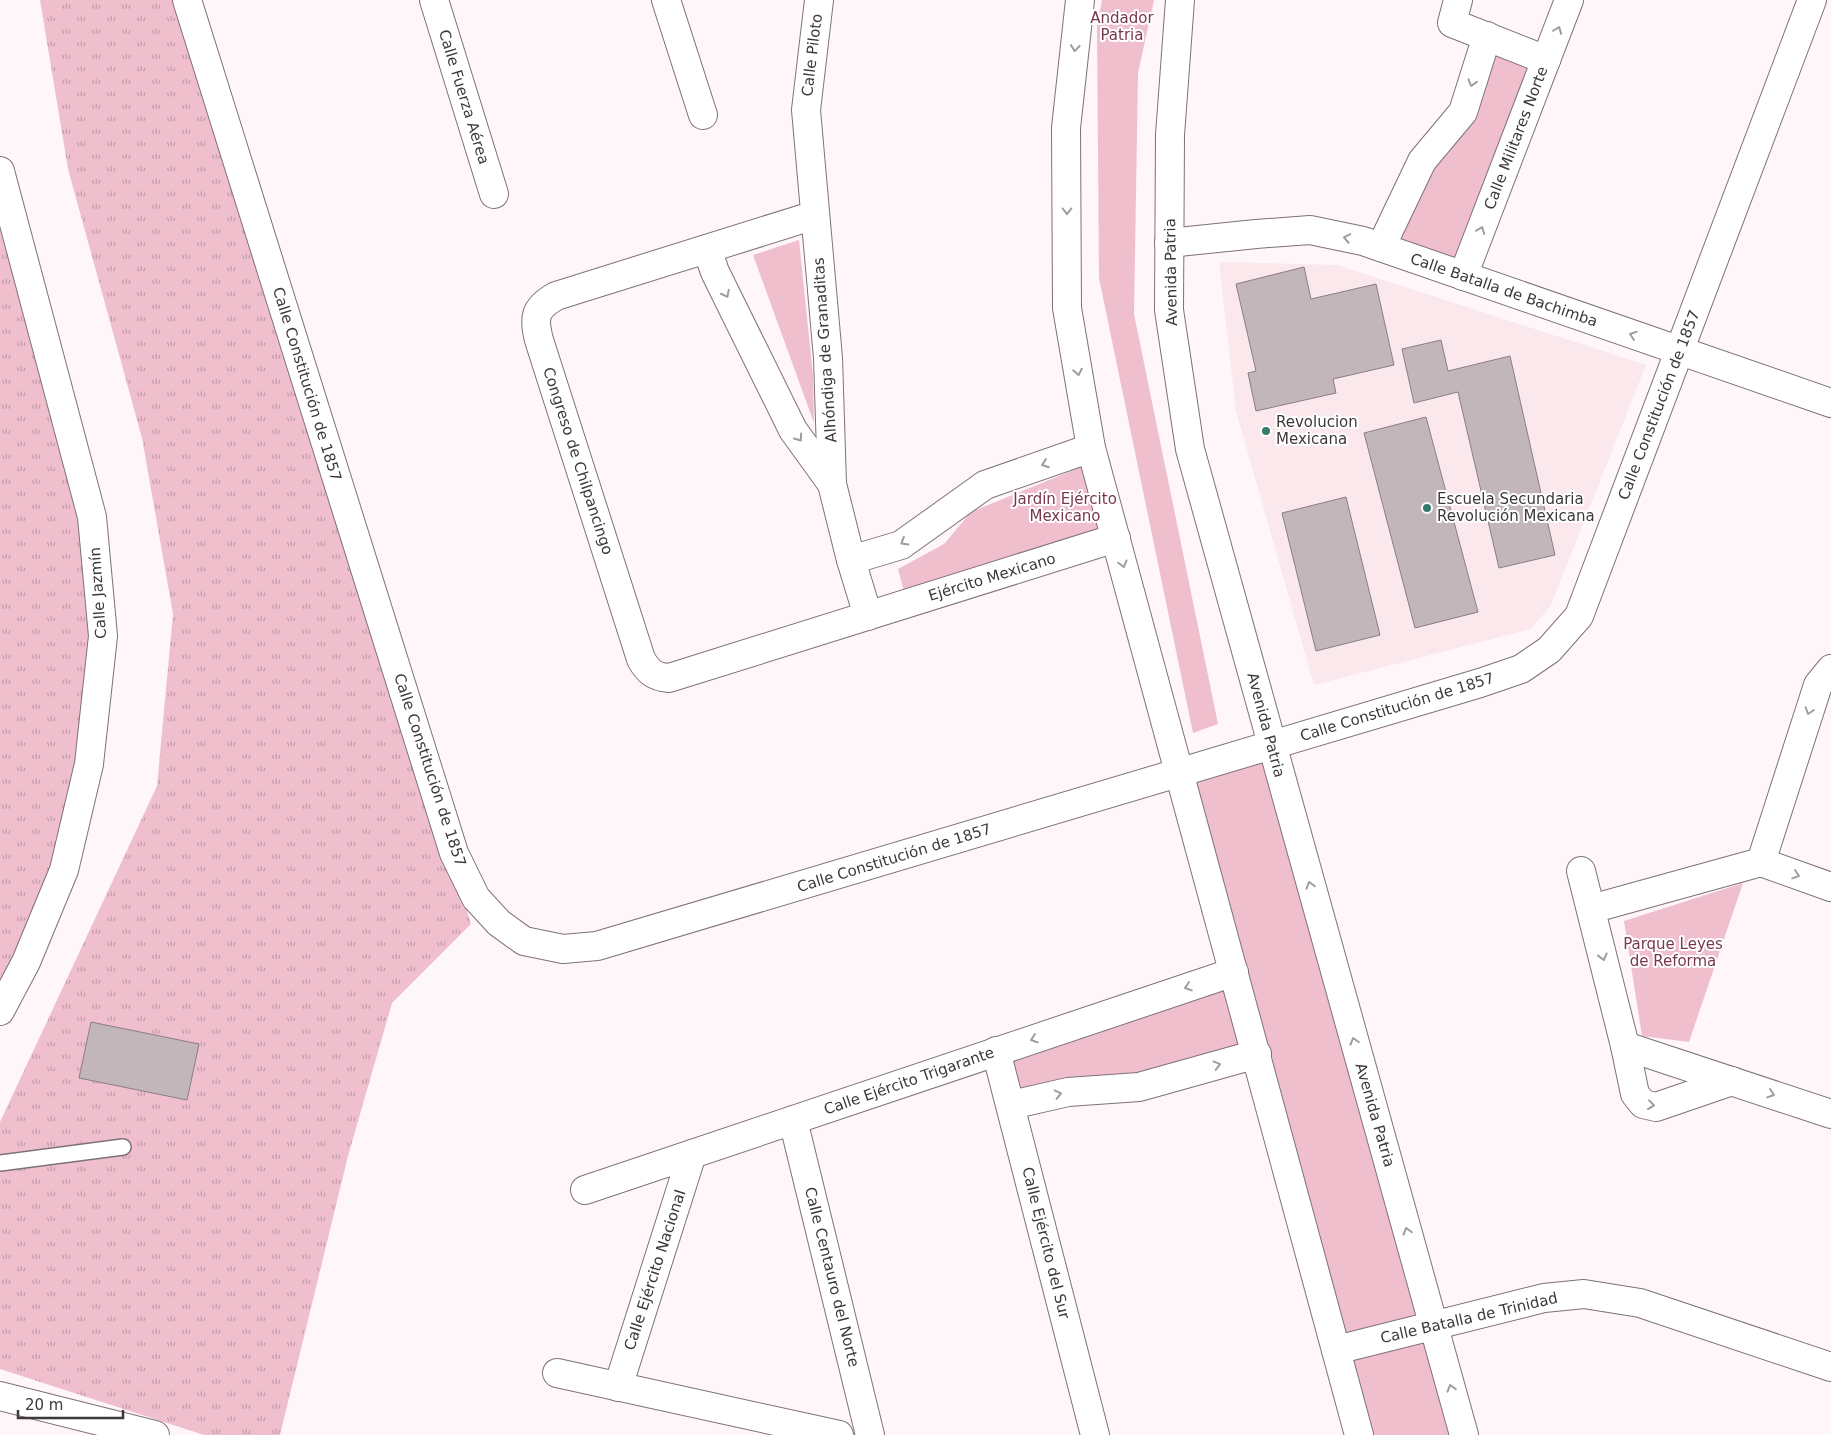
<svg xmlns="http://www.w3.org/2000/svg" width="1831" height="1435" viewBox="0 0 1831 1435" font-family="'DejaVu Sans',sans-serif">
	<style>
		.built { fill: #fae8ed }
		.grass { fill: url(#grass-tufts) }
		.green { fill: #f0bfce }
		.building { fill: #c3b6ba; stroke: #8a7e81 }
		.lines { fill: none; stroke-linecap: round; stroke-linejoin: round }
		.service-casing { stroke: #7e7275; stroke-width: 18 }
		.minor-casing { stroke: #7e7275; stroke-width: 30 }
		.tertiary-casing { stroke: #7e7275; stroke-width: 30 }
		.service { stroke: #fff; stroke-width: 15 }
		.minor { stroke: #fff; stroke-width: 28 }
		.tertiary { stroke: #fff; stroke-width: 28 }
		.oneway { stroke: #9e9c9c }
		.poi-dot { fill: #377a6d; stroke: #fff; stroke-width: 2 }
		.labels { text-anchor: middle; stroke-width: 4; stroke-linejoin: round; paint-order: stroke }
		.park-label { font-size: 15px; fill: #79374f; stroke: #fff }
		.street-label { font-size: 15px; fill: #3d3839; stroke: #fff }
		.poi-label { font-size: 15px; fill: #3d3839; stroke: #fff; text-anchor: start }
	</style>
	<defs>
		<pattern id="grass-tufts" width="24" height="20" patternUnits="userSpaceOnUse" patternTransform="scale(1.25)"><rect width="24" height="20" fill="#f0bfce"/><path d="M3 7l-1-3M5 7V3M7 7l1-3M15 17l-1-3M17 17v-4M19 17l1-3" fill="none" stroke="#c49ca8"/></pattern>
	</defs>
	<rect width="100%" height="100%" fill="#fef6f8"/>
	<polygon class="built" points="1219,262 1337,265 1646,365 1551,605 1531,629 1314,685 1236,411"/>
	<g class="grass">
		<polygon points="40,0 189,0 471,924 392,1003 348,1156 280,1435 204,1435 0,1369 0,1122 157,786 173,614 142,438 68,169"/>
		<polygon points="0,164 92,517 89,764 0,1014"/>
	</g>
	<g class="green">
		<polygon points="1102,0 1154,0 1138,73 1134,314 1218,724 1193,733 1099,278 1097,27"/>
		<polygon points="1487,36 1540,57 1463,276 1386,249"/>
		<polygon points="799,240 813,375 814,423 753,255"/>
		<polygon points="1086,465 1104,530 905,595 898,569 944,544 971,512"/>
		<polygon points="1274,755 1430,1316 1336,1350 1193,782"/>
		<polygon points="1743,883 1689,1042 1642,1036 1624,921"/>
		<polygon points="1234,972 1257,1054 1011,1105 996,1051"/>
		<polygon points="1436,1336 1464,1435 1368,1435 1349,1359"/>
	</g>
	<g class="building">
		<polygon points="1304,267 1311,299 1376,284 1394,365 1333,379 1336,393 1256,411 1248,373 1256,371 1236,284"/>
		<polygon points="1441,340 1448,371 1510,356 1555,555 1499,568 1458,392 1414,403 1402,349"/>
		<polygon points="1426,417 1478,612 1415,628 1364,433"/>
		<polygon points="1346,497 1380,635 1316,651 1282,513"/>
		<polygon points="91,1022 199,1044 187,1100 79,1078"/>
	</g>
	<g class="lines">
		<defs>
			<polyline id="service" points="0,1163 123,1147"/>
			<g id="minor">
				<polyline points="187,0 454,853 476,898 499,923 524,941 563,949 597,946 1480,683 1521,669 1549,650 1579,616 1812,0"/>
				<polyline points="434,0 494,194"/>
				<polyline points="666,0 703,115"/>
				<polyline points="819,0 806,110 828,358 832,484 851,560 868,616"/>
				<polyline points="1458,0 1452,23 1546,60"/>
				<polyline points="0,171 92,517 103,636 89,764 64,870 26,962 0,1011"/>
				<path d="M 815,215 L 556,296 C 535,308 533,317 539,340 L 641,659 C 648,672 655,677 669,678 L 1116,538"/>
				<polyline points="1169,243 1256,234 1310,230 1363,241 1831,403"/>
				<polyline points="1381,247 1422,161 1463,112 1487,36"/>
				<polyline points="707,249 715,272 793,430 832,484"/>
				<polyline points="1463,276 1569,0"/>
				<polyline points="851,560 901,545 985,485 1091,448"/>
				<polyline points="1761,862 1818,685 1831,669"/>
				<polyline points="1761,862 1831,887"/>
				<polyline points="1581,871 1625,1046 1635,1094 1643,1104 1656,1107 1732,1081"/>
				<polyline points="1591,909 1761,862"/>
				<polyline points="1625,1046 1831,1114"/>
				<polyline points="996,1051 1095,1435"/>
				<polyline points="1011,1105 1068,1092 1139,1087 1257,1054"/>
				<polyline points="793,1120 870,1435"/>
				<polyline points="585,1190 1234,972"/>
				<polyline points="1336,1350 1544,1298 1584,1294 1640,1303 1831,1367"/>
				<polyline points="557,1373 839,1435"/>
				<polyline points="618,1387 692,1154"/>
			</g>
			<g id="tertiary">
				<polyline points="1080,0 1066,128 1067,308 1091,448 1359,1435"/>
				<polyline points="1180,0 1170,135 1169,310 1190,449 1464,1435"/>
				<polyline points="0,1396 155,1435"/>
			</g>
		</defs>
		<use href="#service" class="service-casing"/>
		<use href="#minor" class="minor-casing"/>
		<use href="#tertiary" class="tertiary-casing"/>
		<use href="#service" class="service"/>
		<use href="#minor" class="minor"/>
		<use href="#tertiary" class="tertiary"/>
	</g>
	<defs><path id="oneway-chevron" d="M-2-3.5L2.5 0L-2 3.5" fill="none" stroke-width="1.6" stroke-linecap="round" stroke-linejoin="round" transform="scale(1.25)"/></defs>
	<g class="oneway">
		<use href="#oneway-chevron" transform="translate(1558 30) rotate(-69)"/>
		<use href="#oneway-chevron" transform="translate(1075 48) rotate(96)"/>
		<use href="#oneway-chevron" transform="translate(1472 83) rotate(107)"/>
		<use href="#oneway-chevron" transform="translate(1067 211) rotate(90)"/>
		<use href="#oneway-chevron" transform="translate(1481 230) rotate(-69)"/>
		<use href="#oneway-chevron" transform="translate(1347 238) rotate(-169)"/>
		<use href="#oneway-chevron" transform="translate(726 294) rotate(63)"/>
		<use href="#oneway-chevron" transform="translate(1633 335) rotate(-161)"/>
		<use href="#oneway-chevron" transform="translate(1078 372) rotate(80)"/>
		<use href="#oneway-chevron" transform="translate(799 438) rotate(55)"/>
		<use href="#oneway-chevron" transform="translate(1045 464) rotate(160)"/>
		<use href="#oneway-chevron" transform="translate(904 542) rotate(149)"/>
		<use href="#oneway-chevron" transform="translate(1123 564) rotate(75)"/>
		<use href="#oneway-chevron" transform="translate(1809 711) rotate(108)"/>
		<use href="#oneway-chevron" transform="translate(1796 875) rotate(19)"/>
		<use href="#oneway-chevron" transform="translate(1310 885) rotate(-106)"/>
		<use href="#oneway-chevron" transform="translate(1603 957) rotate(76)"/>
		<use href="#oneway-chevron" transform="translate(1188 987) rotate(161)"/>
		<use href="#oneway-chevron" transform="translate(1034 1039) rotate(161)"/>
		<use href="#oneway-chevron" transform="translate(1354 1041) rotate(-106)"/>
		<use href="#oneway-chevron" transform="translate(1217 1065) rotate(-15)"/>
		<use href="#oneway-chevron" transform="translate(1058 1094) rotate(-13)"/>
		<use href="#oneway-chevron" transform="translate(1771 1094) rotate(19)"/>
		<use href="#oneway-chevron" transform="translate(1651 1105) rotate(7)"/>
		<use href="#oneway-chevron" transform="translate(1407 1231) rotate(-106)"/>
		<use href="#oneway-chevron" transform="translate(1451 1388) rotate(-106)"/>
	</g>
	<g class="poi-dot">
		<circle cx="1266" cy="431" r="5"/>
		<circle cx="1427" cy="508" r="5"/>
	</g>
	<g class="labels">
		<g class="park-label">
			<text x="1122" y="23">Andador<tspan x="1122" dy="17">Patria</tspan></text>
			<text x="1065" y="504">Jardín Ejército<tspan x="1065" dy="17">Mexicano</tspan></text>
			<text x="1673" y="949">Parque Leyes<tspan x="1673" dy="17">de Reforma</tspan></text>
		</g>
		<g class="street-label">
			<text transform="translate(812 55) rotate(-83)" y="5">Calle Piloto</text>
			<text transform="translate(464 97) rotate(73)" y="5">Calle Fuerza Aérea</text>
			<text transform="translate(1516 138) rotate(-69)" y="5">Calle Militares Norte</text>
			<text transform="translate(1171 272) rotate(-91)" y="5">Avenida Patria</text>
			<text transform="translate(1504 290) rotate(19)" y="5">Calle Batalla de Bachimba</text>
			<text transform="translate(825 350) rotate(-94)" y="5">Alhóndiga de Granaditas</text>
			<text transform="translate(307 384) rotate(73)" y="5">Calle Constitución de 1857</text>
			<text transform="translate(1659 405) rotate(-69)" y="5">Calle Constitución de 1857</text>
			<text transform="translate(578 461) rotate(72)" y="5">Congreso de Chilpancingo</text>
			<text transform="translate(992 577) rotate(-17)" y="5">Ejército Mexicano</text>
			<text transform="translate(98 593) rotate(-94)" y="5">Calle Jazmín</text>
			<text transform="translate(1397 707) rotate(-17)" y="5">Calle Constitución de 1857</text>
			<text transform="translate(1266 725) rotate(75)" y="5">Avenida Patria</text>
			<text transform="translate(430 770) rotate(72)" y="5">Calle Constitución de 1857</text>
			<text transform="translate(894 858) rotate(-17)" y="5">Calle Constitución de 1857</text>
			<text transform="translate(909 1081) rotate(-19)" y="5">Calle Ejército Trigarante</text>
			<text transform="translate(1375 1115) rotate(74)" y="5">Avenida Patria</text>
			<text transform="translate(1046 1243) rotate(76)" y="5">Calle Ejército del Sur</text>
			<text transform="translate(655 1270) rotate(-72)" y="5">Calle Ejército Nacional</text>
			<text transform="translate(832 1277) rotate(76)" y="5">Calle Centauro del Norte</text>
			<text transform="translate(1469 1318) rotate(-13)" y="5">Calle Batalla de Trinidad</text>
		</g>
		<g class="poi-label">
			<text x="1276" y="427">Revolucion<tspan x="1276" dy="17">Mexicana</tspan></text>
			<text x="1437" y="504">Escuela Secundaria<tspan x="1437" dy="17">Revolución Mexicana</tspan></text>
		</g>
	</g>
	<path d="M18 1410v8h105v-8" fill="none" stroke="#3d3839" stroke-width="2.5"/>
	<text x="25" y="1410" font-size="15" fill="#3d3839" stroke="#ffffff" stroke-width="4" paint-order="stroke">20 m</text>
</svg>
